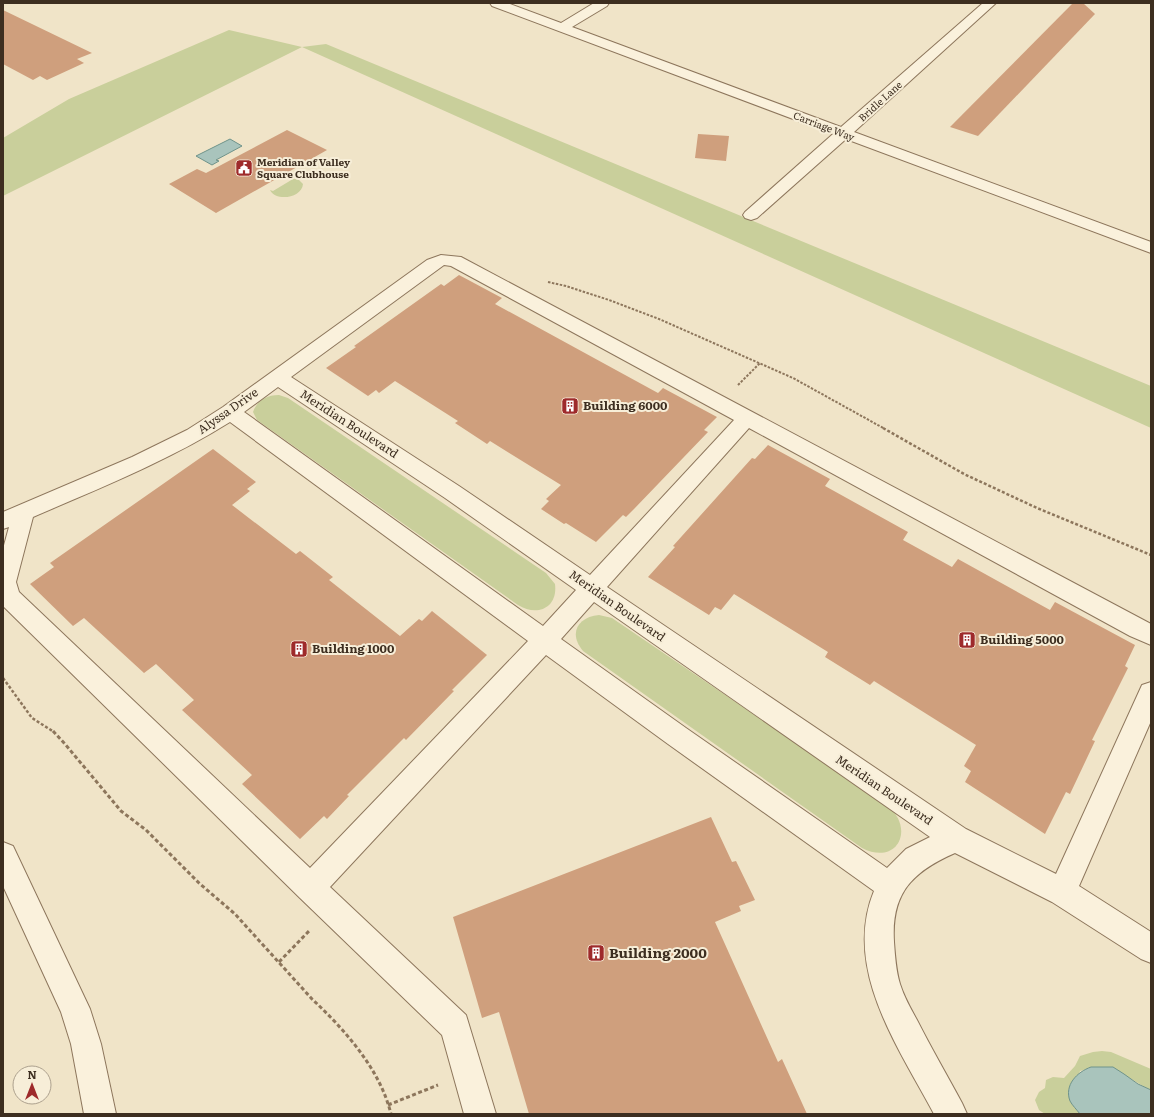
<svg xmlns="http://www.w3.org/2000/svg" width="1154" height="1117" viewBox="0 0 1154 1117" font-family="Literata,serif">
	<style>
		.green { fill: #c9cf9b }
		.water { fill: #a9c4bc; stroke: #6f938a }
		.building { fill: #cf9f7d }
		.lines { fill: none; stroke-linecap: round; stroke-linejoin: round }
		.minor-casing { stroke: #8d765c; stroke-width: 2 }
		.path-far2 { stroke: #8d765c; stroke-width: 2; stroke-dasharray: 2.5 1.5; stroke-linecap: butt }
		.path-far1 { stroke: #8d765c; stroke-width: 2.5; stroke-dasharray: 3 2; stroke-linecap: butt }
		.path { stroke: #8d765c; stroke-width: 3; stroke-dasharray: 4 2.5; stroke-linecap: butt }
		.minor { fill: #faf1dc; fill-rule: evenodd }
		.labels { text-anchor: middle; stroke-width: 4; stroke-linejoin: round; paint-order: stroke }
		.far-street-label { font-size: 10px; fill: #3d2e20; stroke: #f7eed8 }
		.far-poi-label { font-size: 10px; font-weight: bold; fill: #3d2e20; stroke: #f7eed8; text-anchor: start }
		.poi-label { font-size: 12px; font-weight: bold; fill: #3d2e20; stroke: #f7eed8; text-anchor: start }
		.street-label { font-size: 12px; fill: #3d2e20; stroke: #f7eed8 }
		.near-poi-label { font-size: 14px; font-weight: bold; fill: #3d2e20; stroke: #f7eed8; text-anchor: start }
	</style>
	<rect width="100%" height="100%" fill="#f0e4c8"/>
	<g class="green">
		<polygon points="229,30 302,47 326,44 1151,386 1151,428 302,47 3,196 3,138 69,99"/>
		<path d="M 291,178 L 299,180 L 303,184 C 302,198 276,202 270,190 L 273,191 L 293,179 Z"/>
		<path d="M 279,395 L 288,398 L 546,573 L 555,584 C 558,608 537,617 518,605 L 257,420 L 253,412 C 257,400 267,395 279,395 Z"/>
		<path d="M 599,615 L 612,618 L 887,805 C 916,829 897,866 862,848 L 583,651 C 568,633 578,617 599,615 Z"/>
		<path d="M 1102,1051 L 1111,1052 L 1151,1069 L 1151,1090 C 1124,1077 1112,1060 1080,1071 L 1070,1101 L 1080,1114 L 1045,1114 L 1039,1110 L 1035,1100 L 1039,1092 L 1045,1088 L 1046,1080 L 1053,1077 L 1064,1078 L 1075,1066 L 1080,1056 L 1093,1052 Z"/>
	</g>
	<g class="water">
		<polygon points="230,139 242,146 216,160 219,161 212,165 196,156"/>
		<path d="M 1091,1067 L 1113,1067 L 1124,1074 L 1138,1084 L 1151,1090 L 1151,1114 L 1080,1114 C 1077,1110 1072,1105 1070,1101 C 1064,1085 1077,1072 1091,1067 Z"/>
	</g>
	<g class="building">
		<polygon points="1073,3 1083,3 1095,14 978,136 950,127"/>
		<polygon points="3,10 92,53 77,59 84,63 47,80 40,76 33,80 3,64"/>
		<polygon points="287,130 327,150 216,213 169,184 197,169 206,173"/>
		<polygon points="698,134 729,136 726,161 695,158"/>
		<polygon points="459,275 502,298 495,304 658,393 663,388 717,417 704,430 708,432 634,509 626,517 623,515 596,542 566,523 564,524 541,509 549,501 546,499 561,485 490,441 487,444 455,423 458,421 395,381 379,393 376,390 368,396 326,368 356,347 354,346 441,284 444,286"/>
		<polygon points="768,445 830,479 825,486 908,532 903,540 952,567 958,559 1050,610 1055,602 1135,645 1125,666 1128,668 1092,740 1095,741 1070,794 1066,792 1045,834 965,782 971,771 964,766 976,745 874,681 870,685 825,657 828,652 734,594 721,610 715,607 709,615 648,577 675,547 673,546 752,458 755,459"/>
		<polygon points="213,449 256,482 247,489 250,491 232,505 296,554 300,551 333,577 329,580 400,636 419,619 422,621 432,611 487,655 452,690 454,691 406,740 404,738 347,795 349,796 327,819 324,816 300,839 242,784 252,775 182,710 194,700 156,664 144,673 84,618 73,626 30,584 54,567 50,563"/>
		<polygon points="711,817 732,862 736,861 755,900 739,906 741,911 715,922 778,1062 782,1059 807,1114 529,1114 499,1012 482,1018 453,917"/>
	</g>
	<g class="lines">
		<defs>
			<g id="minor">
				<polygon points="490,3 507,3 561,23 594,3 609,3 607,6 572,27 841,127 983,3 996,3 854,132 1151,242 1151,253 846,139 757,218 751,220 745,218 743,215 745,212 833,134 492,6"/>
				<path d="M 441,255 L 461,257 L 1151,624 L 1151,645 L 1130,636 L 749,428 L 607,587 L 966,829 L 1056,874 L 1142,685 L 1151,682 L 1151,721 L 1079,886 L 1151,932 L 1151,963 L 1141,959 L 1052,902 L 955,853 C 912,872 891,893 894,942 C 895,956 896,971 900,984 C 904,997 911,1009 917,1020 C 931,1048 947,1075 962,1103 L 967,1114 L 934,1114 C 899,1048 842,969 874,891 L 668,744 L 546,655 L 330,887 L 466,1015 L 496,1114 L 464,1114 L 442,1035 L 300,898 L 3,606 L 3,549 L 9,527 L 3,529 L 3,512 L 132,457 L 187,430 L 223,407 L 427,260 ZM 444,265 L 451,266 L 734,420 L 590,575 L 459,486 L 291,377 ZM 278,387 L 445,498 L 576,590 L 543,626 L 244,412 ZM 230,422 L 528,641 L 310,868 L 19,592 L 16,582 L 33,517 C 100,488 168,461 230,422 ZM 594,602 L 930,837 L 906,849 L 887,868 L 686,728 L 561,639 Z"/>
				<polygon points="3,842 13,846 90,1009 101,1044 116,1114 84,1114 71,1044 61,1012 3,886"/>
			</g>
		</defs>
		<use href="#minor" class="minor-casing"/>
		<g class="path-far2">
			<polyline points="548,282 566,286 609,300 659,319 793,378 885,429"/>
			<polyline points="738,385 760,363"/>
		</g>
		<g class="path-far1">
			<polyline points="883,428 964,474 1037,508 1151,555"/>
			<polyline points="3,678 32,718 54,732"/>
		</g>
		<g class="path">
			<path d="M 53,731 L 65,744 L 121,811 L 146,830 L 199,883 L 235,914 L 312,999 C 345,1030 380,1069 391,1114"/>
			<polyline points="279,962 309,931"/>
			<polyline points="388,1105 438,1085"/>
		</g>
		<use href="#minor" class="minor"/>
	</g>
	<defs>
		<symbol id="civic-square" viewBox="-11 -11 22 22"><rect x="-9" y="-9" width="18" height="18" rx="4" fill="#9e2a2b" stroke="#f7eed8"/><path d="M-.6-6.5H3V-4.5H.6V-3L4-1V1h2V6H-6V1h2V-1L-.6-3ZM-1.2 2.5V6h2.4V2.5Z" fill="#fff"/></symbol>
		<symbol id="building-square" viewBox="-11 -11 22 22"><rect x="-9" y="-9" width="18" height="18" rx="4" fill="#9e2a2b" stroke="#f7eed8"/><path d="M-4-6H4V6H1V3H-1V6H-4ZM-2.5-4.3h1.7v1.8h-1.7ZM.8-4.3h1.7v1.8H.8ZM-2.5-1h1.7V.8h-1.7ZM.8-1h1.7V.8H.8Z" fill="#fff"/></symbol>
	</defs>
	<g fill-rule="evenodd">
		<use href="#civic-square" x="234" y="158" width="20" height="20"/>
		<use href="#building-square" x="560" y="396" width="20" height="20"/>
		<use href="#building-square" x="957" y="630" width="20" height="20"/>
		<use href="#building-square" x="289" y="639" width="20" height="20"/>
		<use href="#building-square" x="586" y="943" width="20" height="20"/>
	</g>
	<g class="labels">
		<g class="far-street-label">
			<text transform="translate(880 101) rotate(-42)" y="4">Bridle Lane</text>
			<text transform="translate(824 126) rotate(21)" y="4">Carriage Way</text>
		</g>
		<g class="far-poi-label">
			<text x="257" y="166">Meridian of Valley<tspan x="257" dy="12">Square Clubhouse</tspan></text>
		</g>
		<g class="poi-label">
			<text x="583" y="410">Building 6000</text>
			<text x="980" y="644">Building 5000</text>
			<text x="312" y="653">Building 1000</text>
		</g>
		<g class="street-label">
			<text transform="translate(228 411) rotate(-35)" y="4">Alyssa Drive</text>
			<text transform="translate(349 424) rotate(33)" y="4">Meridian Boulevard</text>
			<text transform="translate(617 606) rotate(35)" y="4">Meridian Boulevard</text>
			<text transform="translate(884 790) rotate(34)" y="4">Meridian Boulevard</text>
		</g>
		<g class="near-poi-label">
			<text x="609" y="958">Building 2000</text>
		</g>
	</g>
	<rect width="1154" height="1117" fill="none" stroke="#3d2e20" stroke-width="8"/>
	<g transform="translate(32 1085)"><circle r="19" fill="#f7eed8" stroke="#ada18e"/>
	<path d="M0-3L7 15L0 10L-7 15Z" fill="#9e2a2b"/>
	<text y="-6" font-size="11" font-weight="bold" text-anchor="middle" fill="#3d2e20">N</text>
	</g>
</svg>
